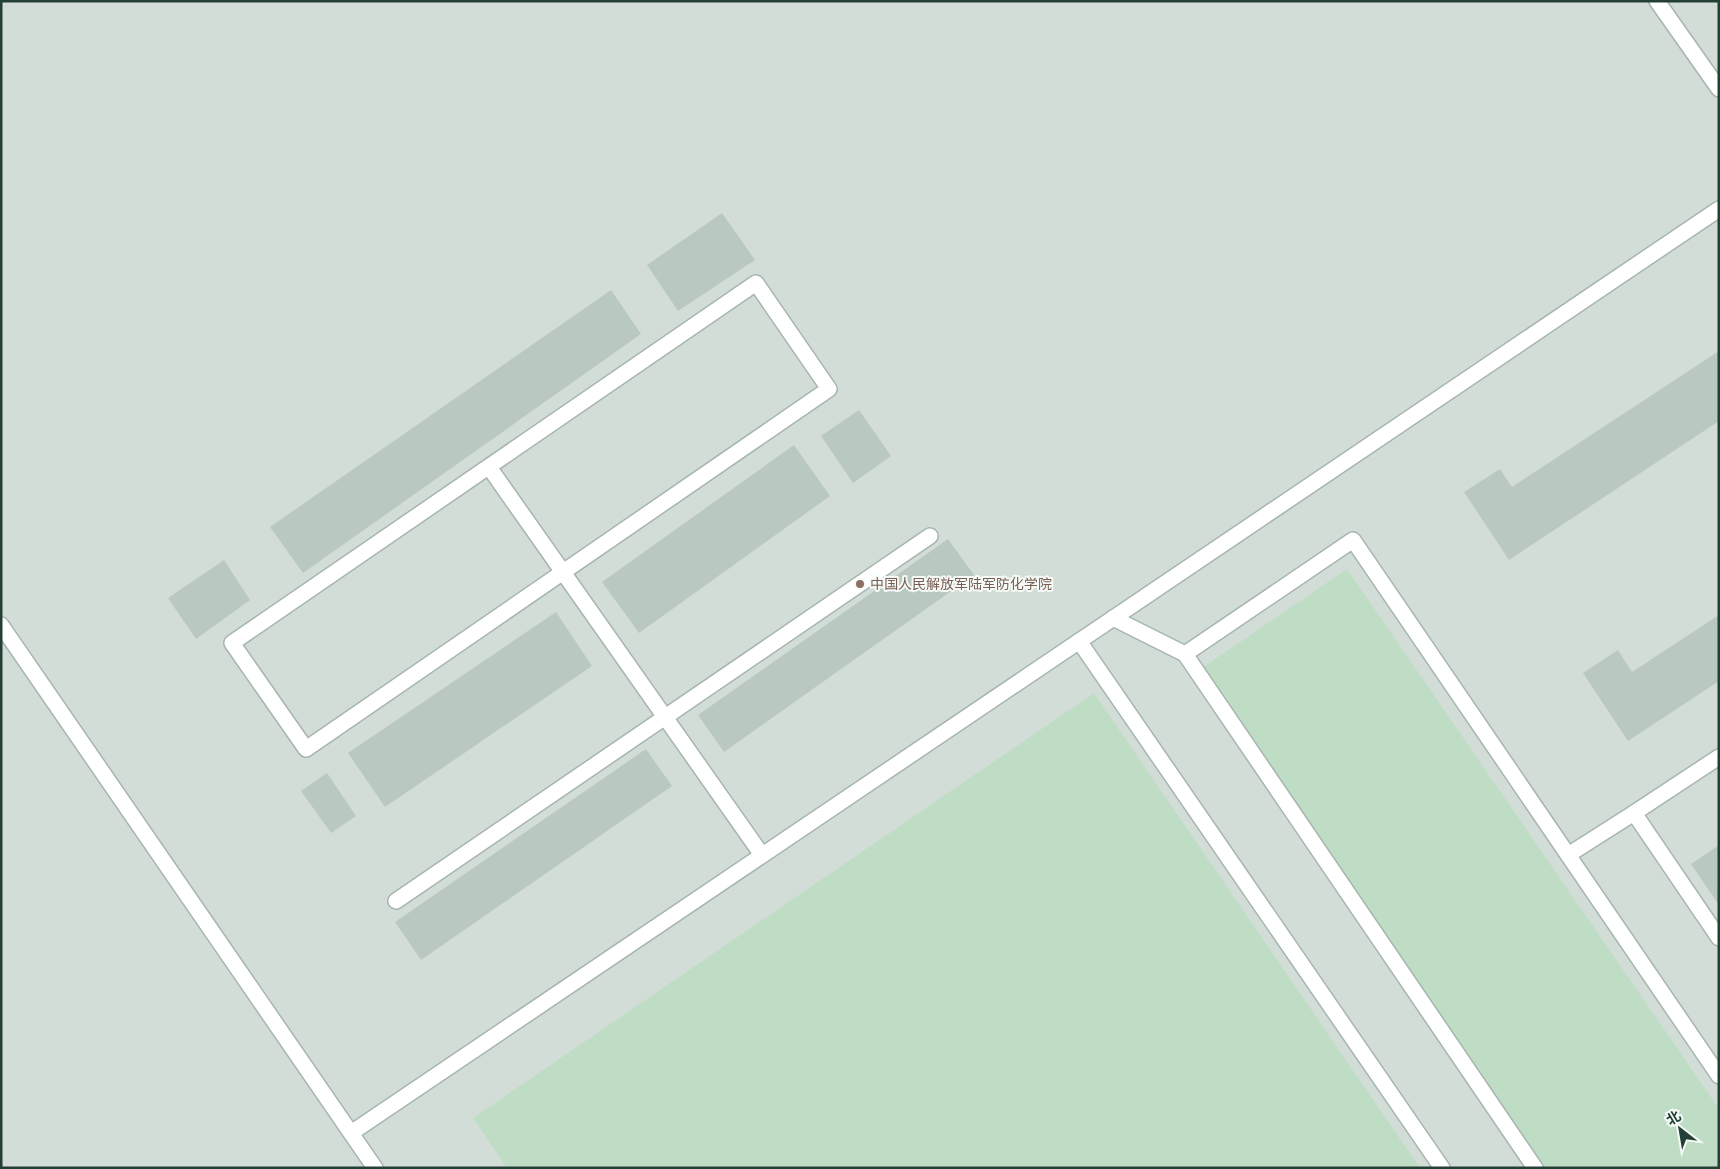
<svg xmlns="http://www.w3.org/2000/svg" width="1720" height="1169" viewBox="0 0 1720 1169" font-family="'PT Sans Narrow','Noto Sans SC',sans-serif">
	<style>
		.built { fill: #d3ddd8 }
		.green { fill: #bfddc5 }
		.building { fill: #bac8c2 }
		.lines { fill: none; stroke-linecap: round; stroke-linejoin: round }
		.minor-casing { stroke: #a7b5af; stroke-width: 18 }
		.minor { stroke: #fff; stroke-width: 15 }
		.education-dot { fill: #8d6e63; stroke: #f5faf7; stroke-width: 2 }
		.labels { text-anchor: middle; stroke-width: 4; stroke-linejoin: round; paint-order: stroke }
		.education-label { font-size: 14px; fill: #785e54; stroke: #f5faf7; text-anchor: start }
	</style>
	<rect width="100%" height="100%" fill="#e5ede9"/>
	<rect class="built" x="1" y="1" width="1718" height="1167"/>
	<g class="green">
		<polygon points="1347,569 1719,1109 1719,1168 1545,1168 1202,668"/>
		<polygon points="1094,693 1420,1168 507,1168 473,1118"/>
	</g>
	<g class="building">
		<polygon points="722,213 755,260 678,311 647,265"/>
		<polygon points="611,290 641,334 303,573 270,527"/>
		<polygon points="1719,351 1719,421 1509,560 1464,492 1500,469 1512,487"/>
		<polygon points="859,410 891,456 853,483 821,436"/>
		<polygon points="794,445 830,496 639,633 602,582"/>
		<polygon points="948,539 974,575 724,752 698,715"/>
		<polygon points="224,560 250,600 196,639 168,598"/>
		<polygon points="556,612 592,666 385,807 348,753"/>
		<polygon points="1719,615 1719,681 1628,741 1583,673 1618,650 1632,672"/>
		<polygon points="646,749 672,786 421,960 395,922"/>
		<polygon points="327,773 356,816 331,833 301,791"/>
		<polygon points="1719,845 1719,905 1691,864"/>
	</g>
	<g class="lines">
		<defs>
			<g id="minor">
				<polyline points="1657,1 1719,89"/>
				<polygon points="756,283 829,389 306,749 232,643"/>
				<polyline points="489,467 762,855"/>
				<polyline points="1113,618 1185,654 1535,1168"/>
				<polyline points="1,625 375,1168"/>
				<polyline points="1079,641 1442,1168"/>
				<polyline points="1185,654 1353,540 1719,1076"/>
				<polyline points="1719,757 1634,813 1719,938"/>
				<polyline points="1568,855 1634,813"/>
				<polyline points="396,901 930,536"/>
				<polyline points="351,1133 1719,209"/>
			</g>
		</defs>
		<use href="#minor" class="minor-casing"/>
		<use href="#minor" class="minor"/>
	</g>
	<circle class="education-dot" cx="860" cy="584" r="5"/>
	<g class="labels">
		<g class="education-label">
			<text x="870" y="589">中国人民解放军陆军防化学院</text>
		</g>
	</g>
	<rect width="1720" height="1169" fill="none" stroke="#243f35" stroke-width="5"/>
	<g transform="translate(1680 1129) rotate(329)" stroke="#f5faf7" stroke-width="4" paint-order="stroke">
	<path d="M0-4L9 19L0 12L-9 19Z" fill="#243f35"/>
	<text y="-8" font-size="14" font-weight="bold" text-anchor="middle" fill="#243f35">北</text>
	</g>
</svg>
